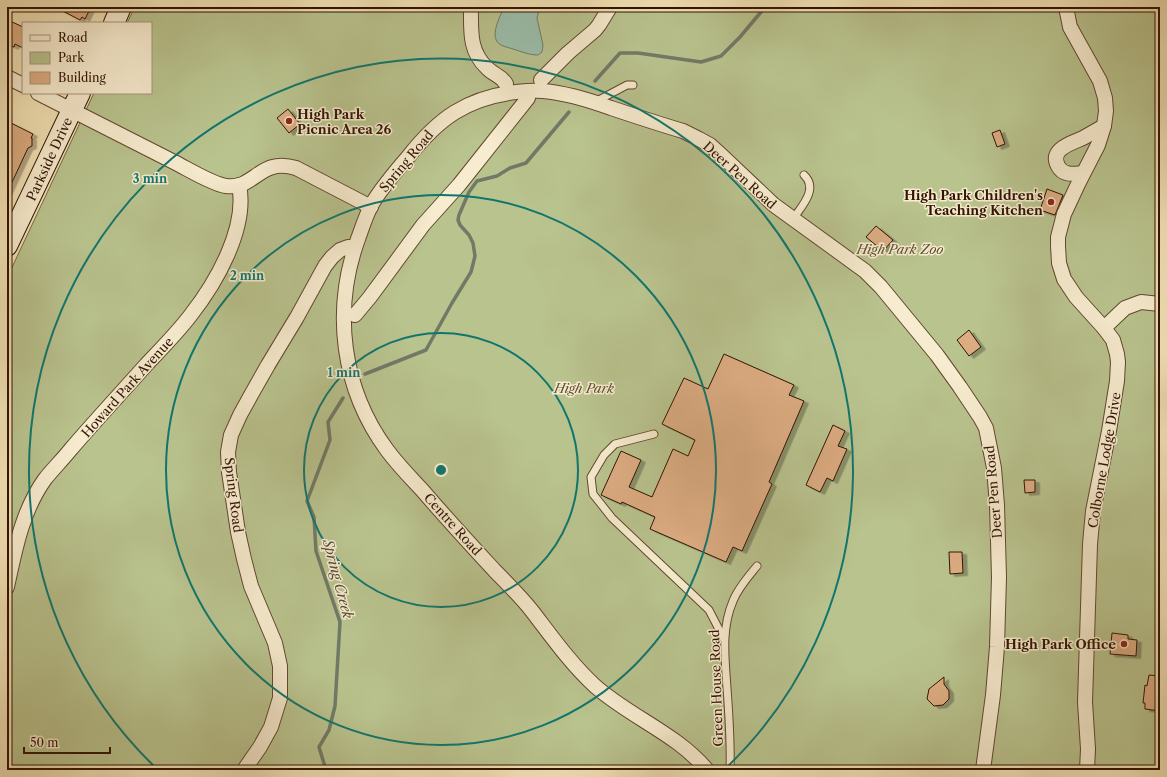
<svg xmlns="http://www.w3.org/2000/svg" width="1167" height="777" viewBox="0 0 1167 777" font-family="'Libre Caslon Text',serif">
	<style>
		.green { fill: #b9c38e; stroke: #756b48 }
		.water { fill: #9bbeab; stroke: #717a67 }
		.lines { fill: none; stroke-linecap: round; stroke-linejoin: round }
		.stream { stroke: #717a67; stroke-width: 3.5 }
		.building { fill: #dcac82; stroke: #311302; filter: url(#shadow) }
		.lane-casing { stroke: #61472f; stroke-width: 9 }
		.street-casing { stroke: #61472f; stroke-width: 16 }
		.secondary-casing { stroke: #311302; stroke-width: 22 }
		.lane { stroke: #f7eccf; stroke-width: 7 }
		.street { stroke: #f7eccf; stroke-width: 14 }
		.secondary { stroke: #f7eccf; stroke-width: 20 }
		.ring { fill: none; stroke: #0f766e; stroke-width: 2 }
		.poi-dot { fill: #8f2418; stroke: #f7eccf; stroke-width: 1.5 }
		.labels { text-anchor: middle; stroke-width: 3; stroke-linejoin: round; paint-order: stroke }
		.poi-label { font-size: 13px; font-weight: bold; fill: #311302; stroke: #f7eccf; text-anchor: end }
		.street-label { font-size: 13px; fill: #311302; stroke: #f7eccf }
		.park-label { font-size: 13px; font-style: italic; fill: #615133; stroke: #f7eccf }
		.water-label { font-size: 14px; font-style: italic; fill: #564f3d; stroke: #f7eccf }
		.centre { fill: #0f766e; stroke: #f7eccf; stroke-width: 2 }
		.ring-label { font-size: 12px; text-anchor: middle; font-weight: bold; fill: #0f766e; stroke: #f7eccf; stroke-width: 3; stroke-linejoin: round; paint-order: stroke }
	</style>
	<defs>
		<filter id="shadow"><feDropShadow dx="4.5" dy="2.5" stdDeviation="0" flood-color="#0004"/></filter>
	</defs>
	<rect width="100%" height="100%" fill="#f2e2b5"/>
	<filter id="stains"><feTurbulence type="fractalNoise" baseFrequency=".005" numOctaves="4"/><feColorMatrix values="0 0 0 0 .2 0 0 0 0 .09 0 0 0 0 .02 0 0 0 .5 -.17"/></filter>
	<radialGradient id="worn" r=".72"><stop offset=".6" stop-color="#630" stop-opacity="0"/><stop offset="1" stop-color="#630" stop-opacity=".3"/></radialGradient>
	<polygon class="green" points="135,7 1160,7 1160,770 7,770 7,278 94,93 151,93 151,23 127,23"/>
	<path class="water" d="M 504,7 L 540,7 L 537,18 L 543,45 L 542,52 L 538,55 C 530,55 522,52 513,49 C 510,48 505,47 501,45 C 488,38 500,17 504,7 Z"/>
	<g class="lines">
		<g class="stream">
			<polyline points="595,81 620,53 638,53 701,62 721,56 740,37 761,12 763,7"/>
			<polyline points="365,374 426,350 452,303 471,272 475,256 473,243 469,235 460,225 458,220 459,215 469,192 477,181 497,176 510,168 526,163 569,112"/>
			<polyline points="326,770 319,747 329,730 335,706 340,622 316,551 314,517 307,501 330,440 328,422 343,398"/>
		</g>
	</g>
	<g class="building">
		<polygon points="55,7 91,7 85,19 82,17 80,20"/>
		<polygon points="10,21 23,27 23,48 15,44 14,47 7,44 7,28"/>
		<polygon points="288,109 300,124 289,133 277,118"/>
		<polygon points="7,121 33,134 31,138 32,138 32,146 28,148 7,193"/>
		<polygon points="1000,130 1005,144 997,147 992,133"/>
		<polygon points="1047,189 1063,195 1055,215 1040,210"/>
		<polygon points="876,226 893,240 883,251 866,237"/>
		<polygon points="969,330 981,347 969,356 957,340"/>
		<polygon points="724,354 794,385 789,395 804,401 769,482 772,484 742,551 733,547 726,562 650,529 655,517 622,502 621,504 601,495 621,451 641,460 629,487 652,497 673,449 688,456 695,440 662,424 684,378 708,389"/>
		<polygon points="833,425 845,431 838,446 847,449 833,481 827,478 820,492 806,485"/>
		<polygon points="1024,480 1035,480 1035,492 1025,493"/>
		<polygon points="949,552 962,552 963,573 950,574"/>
		<polygon points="1112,633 1128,635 1128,639 1137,640 1136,656 1110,654"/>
		<polygon points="1149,675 1160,676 1160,711 1145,709 1145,703 1143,703 1145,685 1147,686"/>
		<polygon points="944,677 944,684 949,691 949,699 943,705 934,706 927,699 929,689"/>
	</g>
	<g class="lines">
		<defs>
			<g id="lane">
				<polyline points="595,102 627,85 633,85"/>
				<path d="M 793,219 C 801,207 819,189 804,175"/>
				<polyline points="654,434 615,444 604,455 591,477 593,494 612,518 709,610 724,639"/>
				<path d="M 730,770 C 731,742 729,715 727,688 C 725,658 721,629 733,601 C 738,588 748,577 757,566"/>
			</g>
			<g id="street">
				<path d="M 471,7 C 471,31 469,51 487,68 C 495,76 501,75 506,84"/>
				<polyline points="1066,7 1070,27 1100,81 1105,98 1106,111 1104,126 1098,145 1079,182 1064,214 1058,237 1058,246 1059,263 1064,279 1076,297 1104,328 1113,340 1117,354 1118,362 1117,381 1109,431 1093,511 1090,544 1085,702 1088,749 1087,770"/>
				<polyline points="7,77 23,85"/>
				<polyline points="541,80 568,53 595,30 599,25 610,7"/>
				<path d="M 38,93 C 83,116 128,139 174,162 C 188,169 212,184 226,186 C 255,190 259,157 296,168 L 371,207"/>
				<path d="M 1083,173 C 1074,174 1063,176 1058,166 C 1049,149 1072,143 1083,138 C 1090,134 1097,130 1104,126"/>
				<polyline points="355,315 370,297 423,225 459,185 528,98"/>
				<polyline points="1104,328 1125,308 1141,302 1160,304"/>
				<path d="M 7,587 C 15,550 22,511 45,479 C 53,469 63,459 71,449 C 95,421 121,393 146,365 C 161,349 177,333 190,316 C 216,283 248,228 239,185"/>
				<polyline points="244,770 260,747 271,727 280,698 280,666 275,643 251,586 244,559 238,532 229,472 228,452 231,435 240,415 251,395 268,365 297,317 325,266 332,257 340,250 348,247 355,247"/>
				<path d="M 707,770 C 677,734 630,717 595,686 C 571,664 552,637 532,611 C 521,597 508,584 495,571 C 471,545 446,518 423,491 C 411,478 398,465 387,450 C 342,389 332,311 358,239 C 362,228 366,215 372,204 C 382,187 395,172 408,157 C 438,119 466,98 516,92 C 525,91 534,90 543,91 C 566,93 589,100 611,108 C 635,116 659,124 683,131 L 699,139 L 710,145 L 721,155 L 774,205 L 865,271 L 881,287 L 937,355 L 960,387 L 980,417 L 986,428 L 994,468 L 997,505 L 999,577 L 997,647 L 993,695 L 983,770"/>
			</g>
			<g id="secondary">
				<polyline points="114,23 121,7"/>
				<polyline points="7,246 80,93"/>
			</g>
		</defs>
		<use href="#lane" class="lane-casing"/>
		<use href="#street" class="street-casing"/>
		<use href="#secondary" class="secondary-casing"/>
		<use href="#lane" class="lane"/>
		<use href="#street" class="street"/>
		<use href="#secondary" class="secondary"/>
	</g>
	<g class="ring">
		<circle cx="441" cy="470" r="137"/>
		<circle cx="441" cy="470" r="275"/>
		<path d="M157 769A412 412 0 1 1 725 769"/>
	</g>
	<g class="poi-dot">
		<circle cx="289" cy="121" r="4"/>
		<circle cx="1051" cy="202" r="4"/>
		<circle cx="1124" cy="644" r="4"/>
	</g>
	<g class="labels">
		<g class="poi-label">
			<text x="297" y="119" text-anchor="start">High Park<tspan x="297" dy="15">Picnic Area 26</tspan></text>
			<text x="1043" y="200">High Park Children's<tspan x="1043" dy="15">Teaching Kitchen</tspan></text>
			<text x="1116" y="649">High Park Office</text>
		</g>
		<g class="street-label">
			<text transform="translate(49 159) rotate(-65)" y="5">Parkside Drive</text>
			<text transform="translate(406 161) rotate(-50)" y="5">Spring Road</text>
			<text transform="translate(740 175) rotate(42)" y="5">Deer Pen Road</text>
			<text transform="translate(127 387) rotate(-48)" y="5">Howard Park Avenue</text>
			<text transform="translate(1104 460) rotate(-80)" y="5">Colborne Lodge Drive</text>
			<text transform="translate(993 492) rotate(-95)" y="5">Deer Pen Road</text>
			<text transform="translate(234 495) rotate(83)" y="5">Spring Road</text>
			<text transform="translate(453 524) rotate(48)" y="5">Centre Road</text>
			<text transform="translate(716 688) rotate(-92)" y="5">Green House Road</text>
		</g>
		<g class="park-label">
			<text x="900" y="254">High Park Zoo</text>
			<text x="584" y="393">High Park</text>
		</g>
		<g class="water-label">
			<text transform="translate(338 579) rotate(75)" y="5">Spring Creek</text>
		</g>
	</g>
	<circle cx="441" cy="470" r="6" class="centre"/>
	<g class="ring-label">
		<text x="150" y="183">3 min</text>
		<text x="247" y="280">2 min</text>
		<text x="344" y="377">1 min</text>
	</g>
	<rect width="1167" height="777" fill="none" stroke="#f2e2b5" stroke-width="24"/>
	<rect x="8" y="8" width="1151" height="761" fill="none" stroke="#311302" stroke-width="2"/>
	<rect x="12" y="12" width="1143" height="753" fill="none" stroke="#311302"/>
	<rect x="22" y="22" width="130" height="72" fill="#f7eccf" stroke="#a8957d"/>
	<rect x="30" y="35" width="20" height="6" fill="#f7eccf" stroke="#a8957d"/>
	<text x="58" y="42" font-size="12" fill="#311302">Road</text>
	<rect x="30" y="52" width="20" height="12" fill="#b9c38e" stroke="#a8957d"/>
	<text x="58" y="62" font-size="12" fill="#311302">Park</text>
	<rect x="30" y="72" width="20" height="12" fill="#dcac82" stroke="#a8957d"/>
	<text x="58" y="82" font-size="12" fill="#311302">Building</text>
	<path d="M24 747v6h86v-6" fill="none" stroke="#311302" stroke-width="2"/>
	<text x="30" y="747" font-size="12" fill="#311302" stroke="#f7eccf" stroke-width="3" paint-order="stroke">50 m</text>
	<rect width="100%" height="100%" filter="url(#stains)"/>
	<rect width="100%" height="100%" fill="url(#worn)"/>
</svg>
